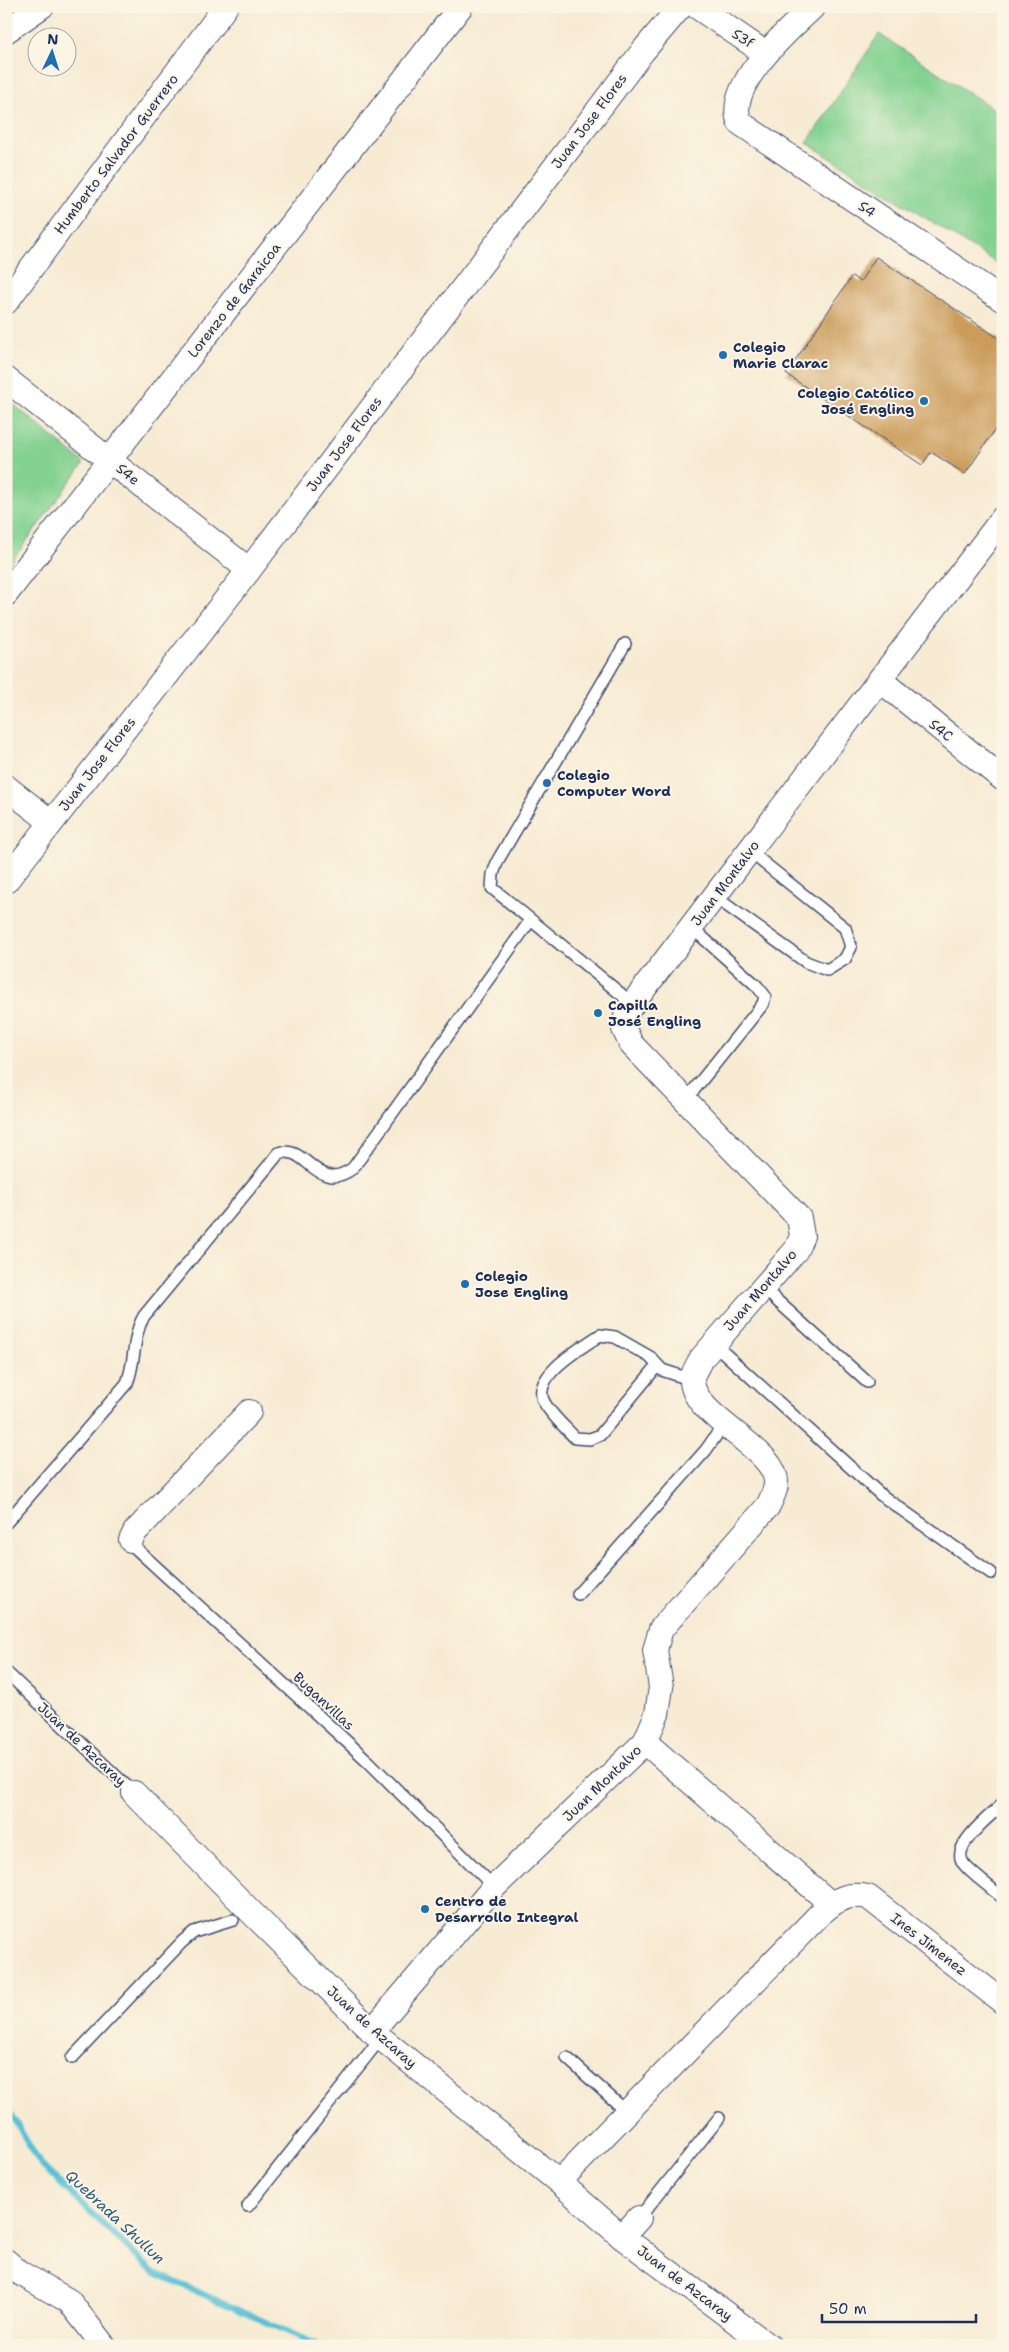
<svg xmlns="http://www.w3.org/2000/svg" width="1009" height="2352" viewBox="0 0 1009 2352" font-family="'Shantell Sans',sans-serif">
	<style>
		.green { fill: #84d291; stroke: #508078 }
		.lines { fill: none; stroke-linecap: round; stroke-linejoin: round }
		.stream { stroke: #59c2d5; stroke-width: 6 }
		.building { fill: #cb9c5c }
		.lane-casing { stroke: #3c4b70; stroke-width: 14 }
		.street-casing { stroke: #3c4b70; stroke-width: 26 }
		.lane { stroke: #fff; stroke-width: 11 }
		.street { stroke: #fff; stroke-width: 24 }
		.poi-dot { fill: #1f6fb2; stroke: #fcf5e5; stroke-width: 2 }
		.labels { text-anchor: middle; stroke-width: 4; stroke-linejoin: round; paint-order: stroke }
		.street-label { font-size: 14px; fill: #1b2f5e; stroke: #fcf5e5 }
		.poi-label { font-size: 14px; font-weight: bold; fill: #1b2f5e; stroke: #fcf5e5; text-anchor: start }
		.water-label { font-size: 15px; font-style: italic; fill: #2e5b82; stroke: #fcf5e5 }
	</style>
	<rect width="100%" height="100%" fill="#fcf5e5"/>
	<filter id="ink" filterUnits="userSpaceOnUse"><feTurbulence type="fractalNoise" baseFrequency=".02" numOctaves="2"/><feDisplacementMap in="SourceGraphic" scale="10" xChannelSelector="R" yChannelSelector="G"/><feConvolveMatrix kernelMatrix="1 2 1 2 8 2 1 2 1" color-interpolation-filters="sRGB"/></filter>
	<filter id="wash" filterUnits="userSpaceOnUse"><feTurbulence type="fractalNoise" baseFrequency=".0096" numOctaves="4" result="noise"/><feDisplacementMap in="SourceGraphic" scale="20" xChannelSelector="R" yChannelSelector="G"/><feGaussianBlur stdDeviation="1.12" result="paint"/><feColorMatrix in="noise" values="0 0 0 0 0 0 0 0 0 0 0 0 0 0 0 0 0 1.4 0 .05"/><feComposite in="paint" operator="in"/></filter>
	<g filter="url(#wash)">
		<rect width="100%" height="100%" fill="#f7ebd3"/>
		<g class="green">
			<polygon points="879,34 1003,115 1003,267 807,143"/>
			<polygon points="6,398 84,463 6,569"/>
		</g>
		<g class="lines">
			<polyline class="stream" points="6,2106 41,2165 153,2272 320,2346"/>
		</g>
		<g id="blocks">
			<polygon class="building" points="876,257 1003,341 1003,418 965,474 931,452 922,465 786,374 852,276 860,282"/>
		</g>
	</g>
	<g filter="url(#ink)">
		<use href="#blocks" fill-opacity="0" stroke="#3c4b70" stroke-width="1"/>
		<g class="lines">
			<defs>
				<g id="lane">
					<polyline points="625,644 498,860 493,874 492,888 633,1004"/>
					<polyline points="715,897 806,962 827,970 845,959 851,947 845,928 749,851"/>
					<polyline points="685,1101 763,1004 765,996 757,986 691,927"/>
					<polyline points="763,1288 867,1382"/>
					<polyline points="713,1343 881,1495 991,1573"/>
					<path d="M 657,1366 L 600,1435 L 590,1439 L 575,1438 C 565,1427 551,1415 544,1402 C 530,1376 583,1347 600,1335 L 615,1337 L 650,1357 L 662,1370 L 692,1380"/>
					<path d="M 6,1523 L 127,1383 C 136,1361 132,1336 144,1316 L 279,1153 C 307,1144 317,1195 353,1168 L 530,921"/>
					<polyline points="131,1540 131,1544 369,1762 494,1887"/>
					<polyline points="578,1594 706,1450 724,1424"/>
					<polyline points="6,1672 134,1793"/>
					<path d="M 1003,1804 C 991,1815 953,1844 962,1861 C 965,1869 995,1891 1003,1898"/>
					<polyline points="72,2058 182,1942 194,1932 233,1920"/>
					<polyline points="567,2058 628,2113"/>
					<polyline points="248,2206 381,2038"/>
					<polyline points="639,2218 719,2118"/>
				</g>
				<g id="street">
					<polyline points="696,6 765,53"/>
					<path d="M 814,6 C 789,29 723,87 740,123 L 1003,300"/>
					<polyline points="6,31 42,6"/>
					<polyline points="6,302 226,6"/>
					<polyline points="6,379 249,570"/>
					<polyline points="6,594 461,6"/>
					<polyline points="880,680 1003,779"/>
					<polyline points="6,787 51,822"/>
					<polyline points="6,881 249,570 643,51 681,6"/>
					<polyline points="131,1540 135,1532 249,1412"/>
					<polyline points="645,1742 831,1904"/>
					<polyline points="134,1793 252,1913 372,2031 559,2182 622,2237 769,2346"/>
					<path d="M 372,2031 L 494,1887 L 645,1742 L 657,1714 L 661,1687 L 655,1650 L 661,1629 L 768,1506 C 771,1500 775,1492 776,1485 C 780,1449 692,1418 692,1380 C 692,1374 698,1365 701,1359 L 796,1250 L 802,1236 L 799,1218 L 631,1044 L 624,1029 L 627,1011 L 1003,518"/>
					<path d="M 559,2182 L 820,1914 C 837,1899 846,1893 868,1897 L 1003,2002"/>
					<polyline points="622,2237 639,2218"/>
					<polyline points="6,2261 20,2273 69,2301 104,2346"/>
				</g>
			</defs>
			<use href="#lane" class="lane-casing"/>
			<use href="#street" class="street-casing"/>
			<use href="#lane" class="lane"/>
			<use href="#street" class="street"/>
		</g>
	</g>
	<g class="poi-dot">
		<circle cx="723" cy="355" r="5"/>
		<circle cx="924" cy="401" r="5"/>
		<circle cx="547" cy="783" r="5"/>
		<circle cx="598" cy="1013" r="5"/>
		<circle cx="465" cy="1284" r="5"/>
		<circle cx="425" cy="1909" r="5"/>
	</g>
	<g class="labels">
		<g class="street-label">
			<text transform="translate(743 38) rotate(34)" y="5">S3f</text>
			<text transform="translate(589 121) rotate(-53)" y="5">Juan Jose Flores</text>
			<text transform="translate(116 154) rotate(-53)" y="5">Humberto Salvador Guerrero</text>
			<text transform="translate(867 209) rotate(34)" y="5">S4</text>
			<text transform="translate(234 300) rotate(-52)" y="5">Lorenzo de Garaicoa</text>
			<text transform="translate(344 444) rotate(-53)" y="5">Juan Jose Flores</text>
			<text transform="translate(128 474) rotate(39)" y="5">S4e</text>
			<text transform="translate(941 730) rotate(39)" y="5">S4C</text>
			<text transform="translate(97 764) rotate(-52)" y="5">Juan Jose Flores</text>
			<text transform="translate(725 883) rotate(-53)" y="5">Juan Montalvo</text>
			<text transform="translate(760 1290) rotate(-49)" y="5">Juan Montalvo</text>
			<text transform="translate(324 1701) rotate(43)" y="5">Buganvillas</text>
			<text transform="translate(82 1744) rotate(43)" y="5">Juan de Azcaray</text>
			<text transform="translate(602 1783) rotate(-44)" y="5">Juan Montalvo</text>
			<text transform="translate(929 1944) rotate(38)" y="5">Ines Jimenez</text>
			<text transform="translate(372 2027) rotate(42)" y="5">Juan de Azcaray</text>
			<text transform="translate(685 2283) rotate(37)" y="5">Juan de Azcaray</text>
		</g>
		<g class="poi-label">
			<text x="733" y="352">Colegio<tspan x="733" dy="16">Marie Clarac</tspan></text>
			<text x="914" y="398" text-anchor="end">Colegio Católico<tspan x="914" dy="16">José Engling</tspan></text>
			<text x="557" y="780">Colegio<tspan x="557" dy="16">Computer Word</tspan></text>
			<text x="608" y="1010">Capilla<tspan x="608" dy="16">José Engling</tspan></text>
			<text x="475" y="1281">Colegio<tspan x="475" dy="16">Jose Engling</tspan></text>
			<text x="435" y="1906">Centro de<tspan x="435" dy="16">Desarrollo Integral</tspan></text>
		</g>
		<g class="water-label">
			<text transform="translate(115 2217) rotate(43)" y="5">Quebrada Shullun</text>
		</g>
	</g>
	<rect width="1009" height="2352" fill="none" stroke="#fcf5e5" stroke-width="25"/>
	<g transform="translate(52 52) rotate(4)"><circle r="24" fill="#fcf5e5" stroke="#a2a6af"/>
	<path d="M0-4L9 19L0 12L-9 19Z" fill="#1f6fb2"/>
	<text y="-8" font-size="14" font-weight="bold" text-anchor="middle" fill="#1b2f5e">N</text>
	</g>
	<path d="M822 2314v8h154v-8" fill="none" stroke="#1b2f5e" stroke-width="2.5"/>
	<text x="829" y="2314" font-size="15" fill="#1b2f5e" stroke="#fcf5e5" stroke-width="4" paint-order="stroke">50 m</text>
</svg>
